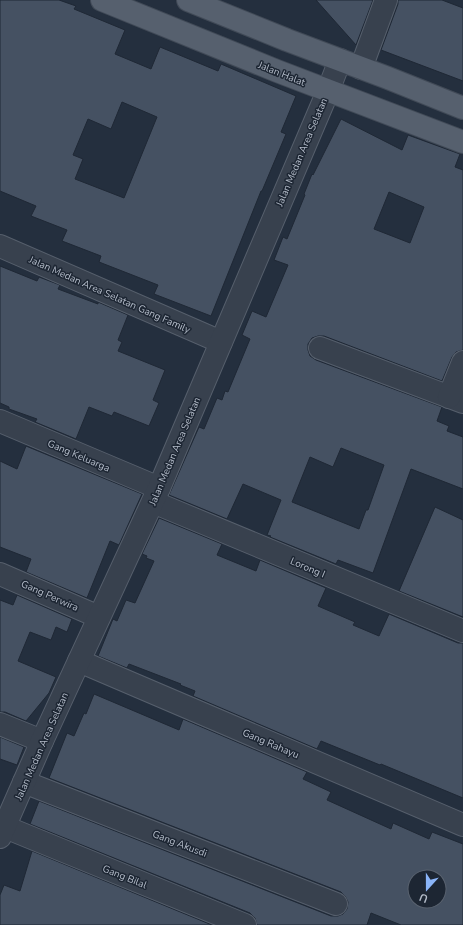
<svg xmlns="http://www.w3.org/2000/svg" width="463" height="925" viewBox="0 0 463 925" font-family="'Nunito Sans',sans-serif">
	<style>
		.building { fill: #455162; stroke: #1f2835; fill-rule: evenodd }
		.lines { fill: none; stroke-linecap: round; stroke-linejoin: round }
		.minor-casing { stroke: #565f6c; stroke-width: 24 }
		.major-casing { stroke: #414a57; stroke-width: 24 }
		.minor { stroke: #38414e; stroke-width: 22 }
		.major { stroke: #56606e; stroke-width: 22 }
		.labels { text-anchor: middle; stroke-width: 3; stroke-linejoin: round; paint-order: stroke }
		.street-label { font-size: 10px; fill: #b4bcc9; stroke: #1d2633 }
	</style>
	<rect width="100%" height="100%" fill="#242f3e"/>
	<g class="building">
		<path d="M 0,0 L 59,0 L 76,6 L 74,9 L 125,30 L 115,54 L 151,69 L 160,47 L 218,71 L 221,64 L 296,96 L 281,132 L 286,134 L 262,191 L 261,191 L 211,316 L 154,294 L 158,285 L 99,262 L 101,256 L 62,241 L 67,230 L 31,216 L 36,206 L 0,191 ZM 122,102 L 157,117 L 124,198 L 75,179 L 83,159 L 73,155 L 88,119 L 111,129 Z"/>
		<polygon points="316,0 373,0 356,45"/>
		<polygon points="398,0 442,0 463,8 463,81 381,50 398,4"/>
		<path d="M 341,119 L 402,150 L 408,135 L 460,154 L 455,167 L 463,170 L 463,350 L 456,352 L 452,357 L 442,381 L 324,336 L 318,336 L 312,338 L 308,344 L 308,350 L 310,356 L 316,360 L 442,407 L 437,421 L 449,426 L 447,431 L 463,437 L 463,489 L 411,469 L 373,573 L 338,560 L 336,564 L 270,537 L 271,536 L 267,535 L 281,500 L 243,484 L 227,519 L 169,495 L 199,427 L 204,429 L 217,398 L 222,400 L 225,391 L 228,392 L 250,339 L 242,335 L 252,311 L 266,317 L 288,265 L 274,260 L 283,237 L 287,239 L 305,195 L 304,194 L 312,174 L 313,175 ZM 389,192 L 424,207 L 410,243 L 374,229 ZM 341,448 L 384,465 L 368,510 L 366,510 L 359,529 L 292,502 L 310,457 L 333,467 Z"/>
		<polygon points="0,266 37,281 39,277 60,285 58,289 98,304 98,302 128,315 118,340 122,342 118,351 165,370 153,400 159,403 149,426 114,412 112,416 89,407 76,439 35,422 37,419 9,409 9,407 0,403"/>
		<polygon points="26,446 142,494 119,545 110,541 87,598 26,572 31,559 0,547 0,461 17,469"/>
		<polygon points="435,507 463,520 463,617 399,591"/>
		<polygon points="159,518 222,544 217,555 256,571 260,560 326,588 318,606 355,622 353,625 379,636 389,614 458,643 463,643 463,798 381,764 380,765 321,741 317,749 193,696 195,691 180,685 181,684 129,664 127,668 98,656 113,619 117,621 126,600 135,603 154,561 146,558 147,556 142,554"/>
		<polygon points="17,595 72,619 67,632 56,627 51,640 30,632 18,661 56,677 49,693 26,721 5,712 0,712 0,600 13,605"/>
		<path d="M 94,694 L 179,730 L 183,719 L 307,772 L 303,779 L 331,792 L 327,800 L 391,829 L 393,823 L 429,839 L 432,832 L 463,844 L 463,925 L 401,925 L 371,913 L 367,925 L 257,925 L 255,918 L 250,913 L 30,824 L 39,801 L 331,916 L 338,916 L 343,914 L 347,909 L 348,902 L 345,896 L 341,892 L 49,778 L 67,733 L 74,736 L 84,713 L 86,714 ZM 415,877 L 439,877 L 439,901 L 415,901 Z"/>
		<polygon points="0,737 24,747 17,765 0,759"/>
		<polygon points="32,851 212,925 0,925 0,895 4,885 20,891"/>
	</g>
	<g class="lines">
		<defs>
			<g id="minor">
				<polyline points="361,68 386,0"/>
				<polyline points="0,246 221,342"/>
				<polyline points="320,348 463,402"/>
				<polyline points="449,397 463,362"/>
				<polyline points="0,421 159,488"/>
				<polyline points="153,502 463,631"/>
				<polyline points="0,574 99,617"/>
				<polyline points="79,661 463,825"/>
				<polyline points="0,724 42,741"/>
				<polyline points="24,782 336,904"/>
				<polyline points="5,827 245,925"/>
				<polyline points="0,837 42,741 159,488 328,91 340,60"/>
			</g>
			<g id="major">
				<polyline points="102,0 277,71 463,142"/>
				<polyline points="188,0 287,40 388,78 463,108"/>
			</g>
		</defs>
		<use href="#minor" class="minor-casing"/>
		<use href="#major" class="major-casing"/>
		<use href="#minor" class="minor"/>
		<use href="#major" class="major"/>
	</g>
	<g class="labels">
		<g class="street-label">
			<text transform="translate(282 73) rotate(22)" y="4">Jalan Halat</text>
			<text transform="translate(301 152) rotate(-67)" y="4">Jalan Medan Area Selatan</text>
			<text transform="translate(110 294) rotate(24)" y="4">Jalan Medan Area Selatan Gang Family</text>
			<text transform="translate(174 451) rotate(-67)" y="4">Jalan Medan Area Selatan</text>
			<text transform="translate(79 455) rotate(23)" y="4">Gang Keluarga</text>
			<text transform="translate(308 567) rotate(23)" y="4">Lorong I</text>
			<text transform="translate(50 595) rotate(24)" y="4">Gang Perwira</text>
			<text transform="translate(271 743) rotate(23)" y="4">Gang Rahayu</text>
			<text transform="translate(41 746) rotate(-66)" y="4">Jalan Medan Area Selatan</text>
			<text transform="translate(180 843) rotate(21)" y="4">Gang Akusdi</text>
			<text transform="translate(125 876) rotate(22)" y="4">Gang Bilal</text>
		</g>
	</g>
	<g transform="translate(427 889) rotate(201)"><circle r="19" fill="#1d2633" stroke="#59626f"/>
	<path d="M0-3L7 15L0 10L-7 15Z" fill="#8ab4f8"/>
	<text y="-6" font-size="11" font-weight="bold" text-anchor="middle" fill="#b4bcc9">U</text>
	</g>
</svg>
